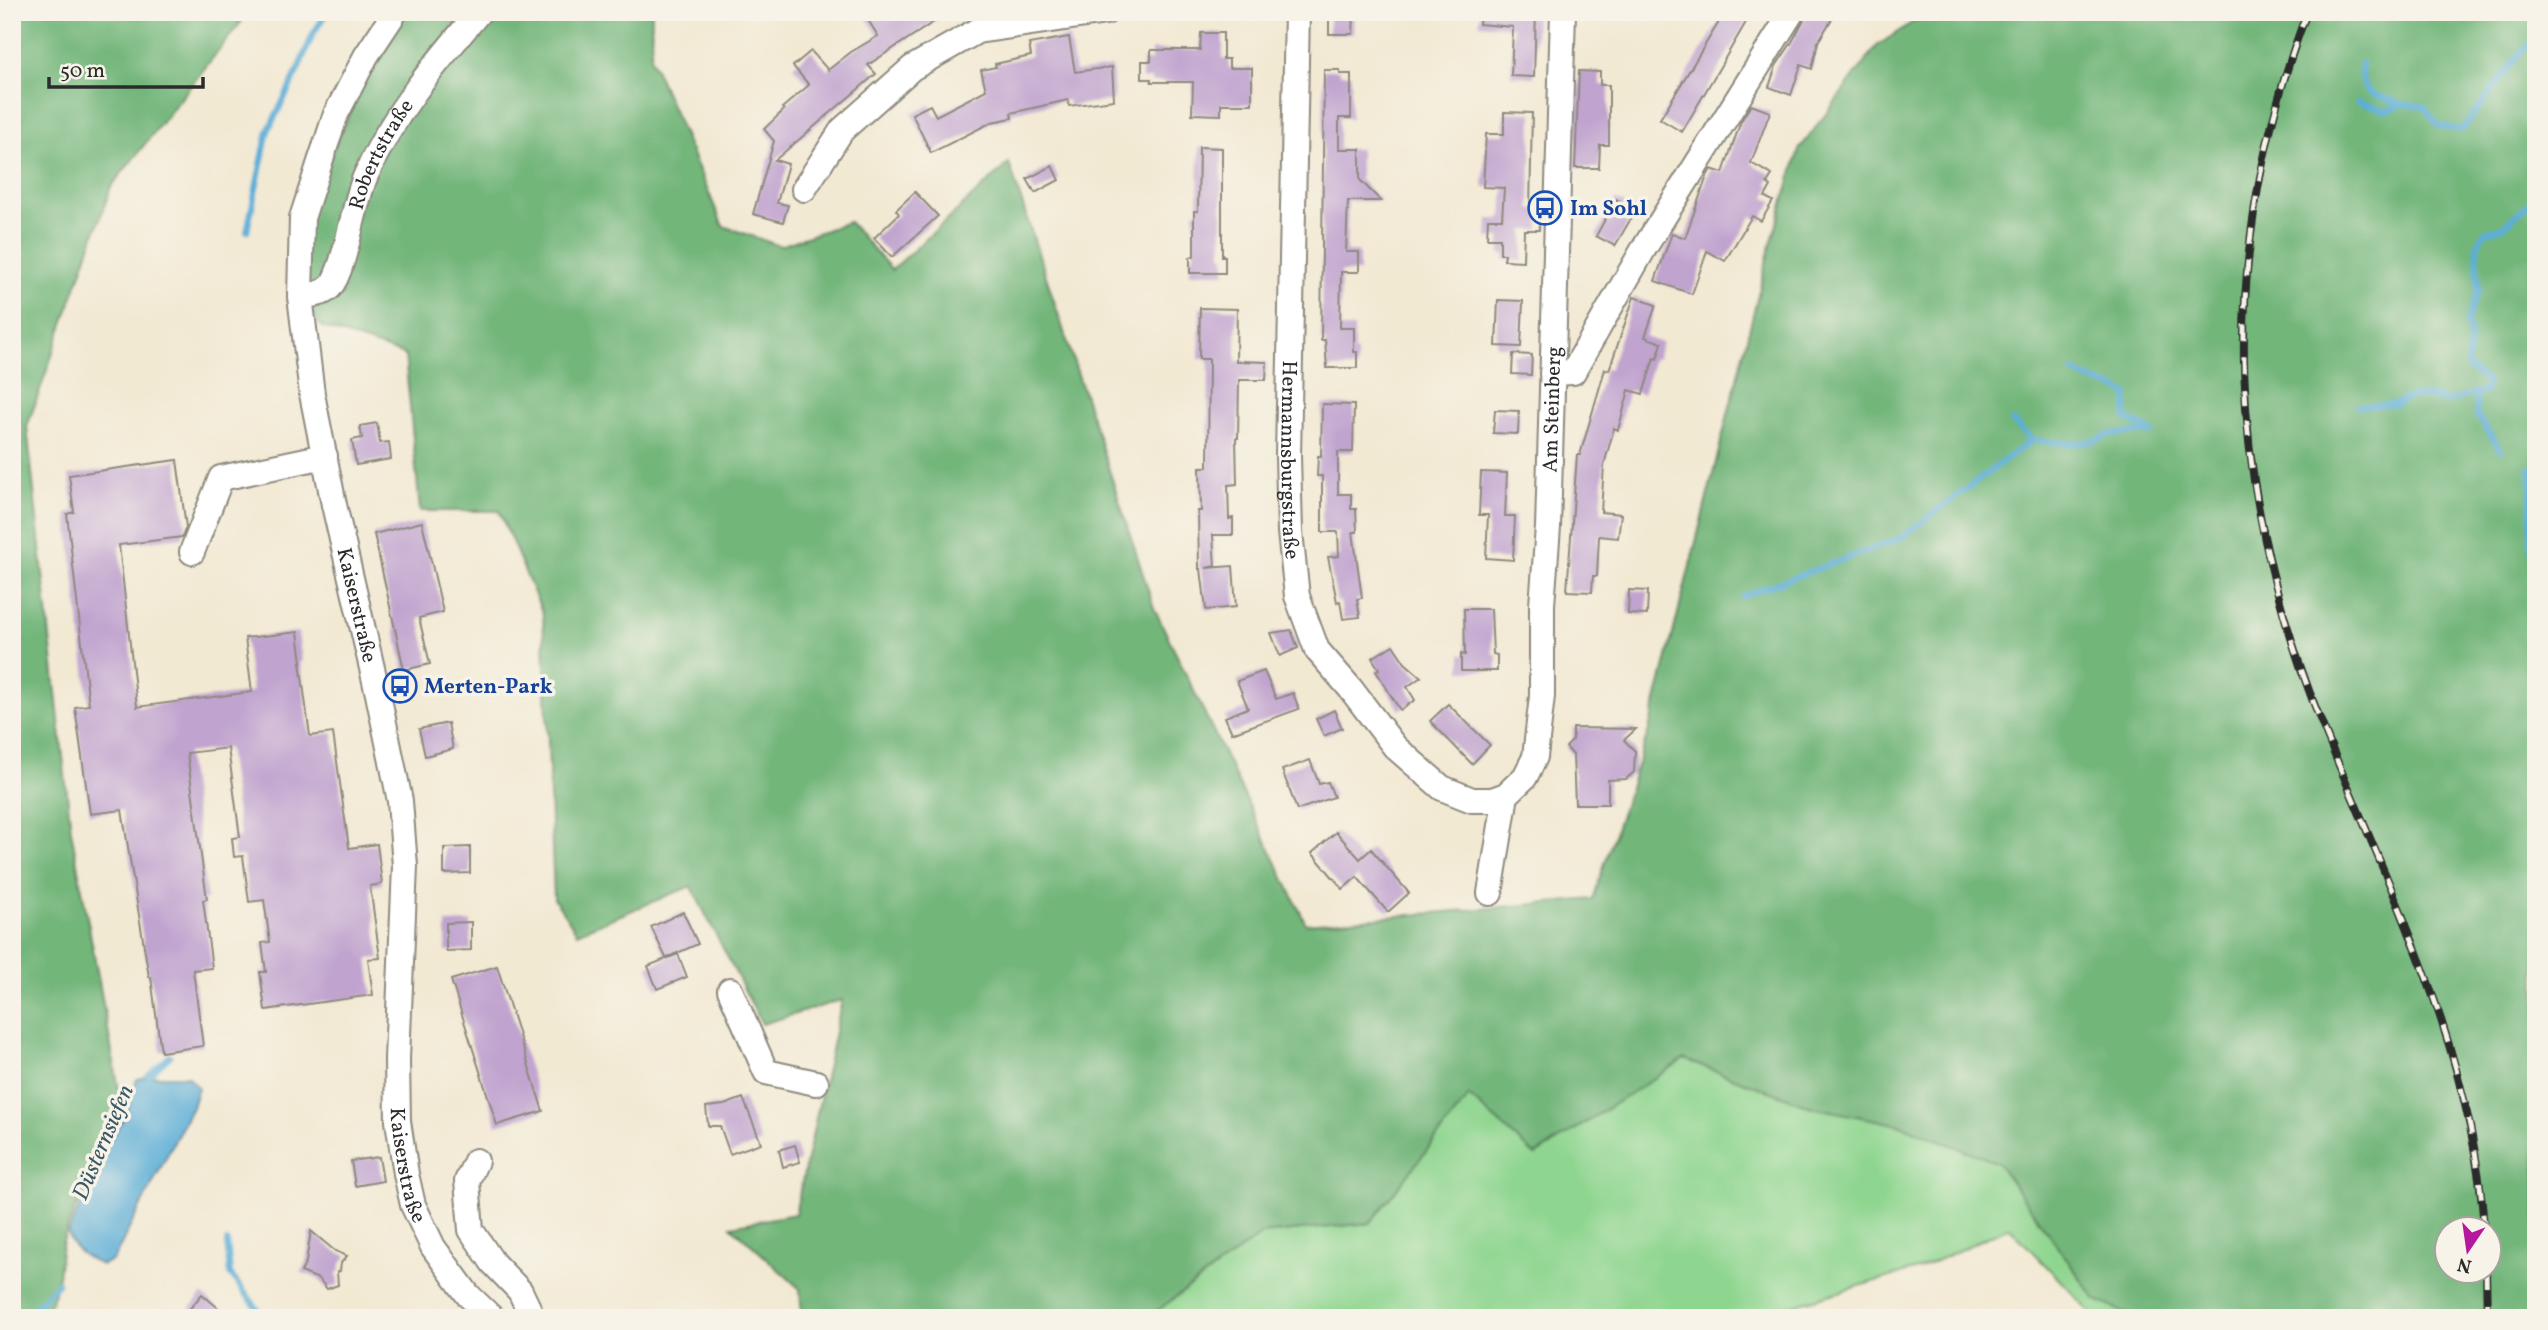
<svg xmlns="http://www.w3.org/2000/svg" width="2548" height="1330" viewBox="0 0 2548 1330" font-family="Vollkorn,serif">
	<style>
		.green { fill: #8ed58f; stroke: #5c805d; stroke-width: 2 }
		.forest { fill: #72b67a; stroke: #4e7052; stroke-width: 2; fill-rule: evenodd }
		.water { fill: #5baed7; stroke: #436c81; stroke-width: 2 }
		.lines { fill: none; stroke-linecap: round; stroke-linejoin: round }
		.stream { stroke: #5baed7; stroke-width: 6 }
		.building { fill: #c0a3cf }
		.minor-casing { stroke: #8e8a7f; stroke-width: 28 }
		.minor { stroke: #fff; stroke-width: 24 }
		.rail-casing { stroke: #2b2b2b; stroke-width: 8 }
		.rail { stroke: #f7f3e8; stroke-width: 5; stroke-dasharray: 16; stroke-linecap: butt }
		.labels { text-anchor: middle; stroke-width: 7; stroke-linejoin: round; paint-order: stroke }
		.street-label { font-size: 21px; fill: #2b2b2b; stroke: #f7f3e8 }
		.transit-label { font-size: 21px; font-weight: bold; fill: #164399; stroke: #f7f3e8; text-anchor: start }
		.water-label { font-size: 23px; font-style: italic; fill: #3c5967; stroke: #f7f3e8 }
	</style>
	<rect width="100%" height="100%" fill="#f7f3e8"/>
	<filter id="ink" filterUnits="userSpaceOnUse"><feTurbulence type="fractalNoise" baseFrequency=".0143" numOctaves="2"/><feDisplacementMap in="SourceGraphic" scale="14" xChannelSelector="R" yChannelSelector="G"/><feConvolveMatrix kernelMatrix="1 2 1 2 8 2 1 2 1" color-interpolation-filters="sRGB"/></filter>
	<filter id="wash" filterUnits="userSpaceOnUse"><feTurbulence type="fractalNoise" baseFrequency=".00686" numOctaves="4" result="noise"/><feDisplacementMap in="SourceGraphic" scale="28" xChannelSelector="R" yChannelSelector="G"/><feGaussianBlur stdDeviation="1.57" result="paint"/><feColorMatrix in="noise" values="0 0 0 0 0 0 0 0 0 0 0 0 0 0 0 0 0 1.4 0 .05"/><feComposite in="paint" operator="in"/></filter>
	<g filter="url(#wash)">
		<rect width="100%" height="100%" fill="#f2e9d3"/>
		<polygon class="green" points="1684,1059 1812,1107 1901,1125 1998,1163 2096,1300 2136,1318 2096,1318 2009,1227 1921,1268 1749,1318 1147,1318 1262,1234 1370,1223 1469,1096 1536,1155"/>
		<g class="forest">
			<path d="M 12,12 L 249,12 L 111,187 L 27,427 L 71,830 L 124,1117 C 102,1153 77,1198 64,1238 C 55,1265 65,1295 38,1318 L 12,1318 Z"/>
			<path d="M 395,12 L 652,12 L 651,59 L 723,226 L 780,246 L 849,222 L 892,270 L 1009,163 L 1154,608 L 1306,924 L 1593,899 L 1648,733 L 1769,251 L 1799,150 L 1877,46 L 1928,12 L 2536,12 L 2536,1318 L 2136,1318 L 2096,1300 L 1998,1163 L 1901,1125 L 1812,1107 L 1684,1059 L 1535,1155 L 1469,1096 L 1370,1223 L 1262,1234 L 1147,1318 L 802,1318 L 800,1289 L 731,1226 L 795,1214 L 842,1000 L 762,1024 L 691,886 L 577,933 L 554,899 L 543,614 L 499,511 L 420,511 L 405,355 L 322,327 L 300,296 L 302,218 ZM 2446,1228 L 2488,1228 L 2488,1270 L 2446,1270 Z"/>
		</g>
		<path class="water" d="M 148,1076 L 187,1076 L 198,1087 L 192,1107 L 113,1260 L 102,1265 C 87,1259 71,1250 68,1233 L 102,1154 L 125,1117 L 137,1079 Z"/>
		<g class="lines">
			<g class="stream">
				<path d="M 2361,63 C 2358,97 2375,93 2401,104"/>
				<polyline points="2358,102 2386,111 2401,104 2423,106 2439,126 2462,130 2522,50 2536,42"/>
				<polyline points="247,231 268,131 294,79 313,34 327,12"/>
				<path d="M 2073,371 C 2091,383 2109,383 2127,394 L 2126,418 L 2150,431"/>
				<polyline points="2358,406 2396,404 2411,396 2431,397 2448,402 2476,392"/>
				<polyline points="2012,421 2032,440"/>
				<polyline points="2501,450 2477,416 2476,392 2485,392 2487,382 2467,367 2470,332 2466,323 2478,291 2477,246 2485,232 2503,227 2536,197"/>
				<polyline points="2531,468 2531,542 2535,577"/>
				<polyline points="1743,596 1899,539 2032,440 2071,444 2093,441 2112,434 2152,432"/>
				<polyline points="146,1082 148,1076 170,1056"/>
				<polyline points="227,1242 230,1274 265,1318"/>
				<polyline points="22,1318 35,1307 58,1283"/>
			</g>
		</g>
		<g id="blocks">
			<g class="building">
				<polygon points="863,12 949,12 868,65 876,74 775,160 788,164 777,203 788,205 783,222 753,214 774,141 764,129 784,110 782,108 809,85 793,66 811,51 828,70 851,52 878,36"/>
				<polygon points="1329,12 1354,12 1353,34 1329,34"/>
				<polygon points="1480,12 1536,12 1534,77 1511,76 1513,27 1479,24"/>
				<polygon points="1725,12 1752,12 1682,132 1660,119"/>
				<polygon points="1808,12 1836,12 1818,42 1812,69 1801,65 1791,95 1769,87 1776,66 1792,42"/>
				<polygon points="1201,33 1223,33 1223,59 1229,59 1229,68 1252,68 1252,104 1221,104 1221,115 1192,114 1193,82 1151,82 1151,79 1142,79 1142,61 1151,61 1151,50 1200,50"/>
				<polygon points="1069,37 1075,72 1112,67 1114,100 1069,106 1068,100 1011,113 1012,118 992,122 931,153 912,114 930,105 936,116 986,90 981,70 996,67 995,64 1031,56 1029,44"/>
				<polygon points="1324,70 1340,70 1340,74 1351,74 1351,118 1339,118 1339,149 1360,149 1360,180 1381,201 1348,201 1346,252 1359,252 1359,272 1341,272 1340,328 1354,328 1354,352 1357,352 1357,368 1327,368 1325,340 1321,340"/>
				<polygon points="1579,71 1600,72 1600,85 1609,85 1609,145 1600,145 1599,168 1575,168"/>
				<polygon points="1751,105 1770,112 1751,163 1772,175 1767,183 1771,186 1765,197 1773,201 1761,221 1752,216 1725,261 1707,251 1692,294 1655,281 1672,233 1685,238 1707,176 1711,169 1723,173 1741,121"/>
				<polygon points="1504,112 1532,113 1530,209 1540,210 1539,230 1524,230 1523,261 1504,260 1505,254 1500,254 1500,238 1487,238 1488,219 1502,219 1504,188 1483,187 1486,134 1504,134"/>
				<polygon points="1199,147 1222,148 1222,256 1225,256 1225,273 1190,273 1190,257 1194,256 1194,211 1198,211"/>
				<polygon points="1052,166 1059,180 1035,193 1027,179"/>
				<polygon points="915,192 938,216 892,257 874,238 899,214 896,210"/>
				<polygon points="1616,199 1636,210 1615,246 1596,236"/>
				<polygon points="1634,297 1656,305 1645,337 1662,343 1657,359 1654,358 1643,394 1629,390 1618,430 1614,428 1604,465 1601,512 1621,514 1618,538 1599,536 1597,576 1593,576 1592,592 1567,591 1577,455 1580,455 1605,369 1609,370"/>
				<polygon points="1498,300 1523,301 1521,347 1496,346"/>
				<polygon points="1200,308 1237,309 1236,361 1267,362 1266,380 1239,380 1238,438 1236,438 1237,484 1228,485 1229,519 1233,518 1233,535 1213,535 1215,566 1206,568 1233,566 1236,607 1206,610 1201,569 1199,569 1198,511 1201,511 1200,467 1208,467 1209,359 1199,359"/>
				<polygon points="1513,354 1532,355 1531,375 1512,374"/>
				<polygon points="1322,404 1354,405 1353,452 1338,452 1338,494 1351,494 1351,509 1356,509 1357,532 1353,532 1362,598 1357,599 1360,617 1343,619 1340,601 1337,602 1328,557 1339,556 1338,532 1322,532 1322,476 1317,476 1318,456 1321,456"/>
				<polygon points="1495,410 1519,411 1518,434 1493,433"/>
				<polygon points="377,423 380,443 389,442 391,459 356,465 352,440 362,438 360,426"/>
				<polygon points="177,460 186,527 182,537 119,545 137,707 252,692 245,638 298,632 302,662 300,662 310,736 333,733 349,848 377,844 382,884 370,886 380,958 368,959 373,995 265,1010 260,972 266,972 262,943 270,942 264,900 249,902 243,856 234,857 232,838 240,837 228,748 187,753 207,899 203,900 212,968 193,970 203,1046 161,1052 151,977 149,977 122,810 90,814 75,707 89,705 67,514 74,512 69,475"/>
				<polygon points="1481,472 1507,473 1505,516 1515,516 1513,560 1486,558 1488,515 1479,515"/>
				<polygon points="422,522 443,612 419,618 430,664 404,670 374,534"/>
				<polygon points="1629,590 1648,591 1647,615 1628,614"/>
				<polygon points="1464,609 1491,609 1493,654 1497,655 1497,671 1461,671 1461,654 1465,655"/>
				<polygon points="1291,630 1298,648 1280,656 1271,633"/>
				<polygon points="1393,645 1405,663 1421,677 1407,687 1415,700 1400,710 1376,671 1379,669 1372,658"/>
				<polygon points="1264,671 1276,699 1293,693 1299,709 1232,733 1225,717 1248,708 1237,681"/>
				<polygon points="1448,704 1490,745 1472,764 1430,721"/>
				<polygon points="1334,710 1342,728 1324,736 1316,719"/>
				<polygon points="448,723 453,749 425,756 419,729"/>
				<polygon points="1573,728 1636,729 1624,740 1635,751 1634,772 1626,779 1608,780 1608,804 1575,804 1573,755 1566,747 1573,740"/>
				<polygon points="1310,760 1319,784 1328,782 1334,797 1297,810 1282,770"/>
				<polygon points="1336,832 1360,859 1371,849 1409,893 1388,912 1357,877 1343,889 1312,853"/>
				<polygon points="470,847 470,873 444,874 444,848"/>
				<polygon points="683,912 698,944 666,958 651,927"/>
				<polygon points="471,922 471,950 446,951 446,923"/>
				<polygon points="678,954 687,977 657,989 648,966"/>
				<polygon points="497,966 543,1111 497,1125 451,980"/>
				<polygon points="743,1098 761,1143 730,1154 720,1126 708,1126 706,1107 724,1105"/>
				<polygon points="795,1145 800,1162 783,1167 779,1150"/>
				<polygon points="379,1157 383,1181 355,1186 351,1161"/>
				<polygon points="311,1231 335,1251 347,1256 341,1263 340,1271 337,1272 338,1285 327,1289 319,1279 301,1272 306,1262"/>
				<polygon points="202,1294 230,1318 182,1318"/>
			</g>
		</g>
	</g>
	<g filter="url(#ink)">
		<use href="#blocks" fill-opacity="0" stroke="#8e8a7f" stroke-width="2"/>
		<g class="lines">
			<defs>
				<g id="minor">
					<path id="s1" d="M 395,12 L 366,56 L 336,114 L 321,159 L 302,218 L 300,296 L 312,394 L 334,505 L 378,694 L 400,801 L 405,866 L 397,1059 L 398,1121 L 406,1174 L 413,1205 L 433,1247 L 468,1295 L 492,1318"/>
					<path id="s2" d="M 1297,12 L 1288,456 L 1290,532 L 1297,596 L 1317,650 L 1350,688 L 1395,747 L 1442,788 L 1472,800 L 1492,800 L 1506,795 L 1525,777 L 1535,757 L 1542,696 L 1542,605 L 1548,527 L 1563,12"/>
					<polyline points="804,189 842,130 912,68 977,31 1106,12"/>
					<path id="s3" d="M 300,296 C 310,295 323,295 330,287 C 346,268 353,203 366,175 C 393,113 435,64 479,12"/>
					<polyline points="1552,373 1573,372 1643,250 1792,12"/>
					<polyline points="192,552 221,478 325,456"/>
					<polyline points="1490,893 1506,795"/>
					<polyline points="730,990 766,1072 816,1083"/>
					<polyline points="476,1161 467,1181 471,1230 493,1263 520,1291 530,1312 528,1318"/>
				</g>
			</defs>
			<use href="#minor" class="minor-casing"/>
			<use href="#minor" class="minor"/>
			<defs>
				<g id="rail">
					<path d="M 2307,12 C 2215,256 2226,490 2324,729 C 2390,891 2473,1051 2484,1228"/>
					<polyline points="2486,1270 2487,1318"/>
				</g>
			</defs>
			<use href="#rail" class="rail-casing"/>
			<use href="#rail" class="rail"/>
		</g>
	</g>
	<defs>
		<symbol id="bus-ring" viewBox="-11 -11 22 22"><circle r="9.5" fill="#f7f3e8" stroke="#1a4fb4" stroke-width="1.5"/><path d="M-5-6H5V4H4V6H2V4H-2V6H-4V4H-5ZM-3.5-4V0h7V-4ZM-3.5 1.2v1.5H-2V1.2ZM2 1.2v1.5H3.5V1.2Z" fill="#1a4fb4"/></symbol>
	</defs>
	<g fill-rule="evenodd">
		<use href="#bus-ring" x="1526" y="189" width="38" height="38"/>
		<use href="#bus-ring" x="381" y="667" width="38" height="38"/>
	</g>
	<g class="labels">
		<g class="street-label">
			<text dy="7" stroke="none"><textPath href="#s3" startOffset="175">Robertstraße</textPath></text>
			<text dy="7" stroke="none"><textPath href="#s2" startOffset="1293">Am Steinberg</textPath></text>
			<text dy="7" stroke="none"><textPath href="#s2" startOffset="448">Hermannsburgstraße</textPath></text>
			<text dy="7" stroke="none"><textPath href="#s1" startOffset="620">Kaiserstraße</textPath></text>
			<text dy="7" stroke="none"><textPath href="#s1" startOffset="1186">Kaiserstraße</textPath></text>
		</g>
		<g class="transit-label">
			<text x="1570" y="215">Im Sohl</text>
			<text x="424" y="693">Merten-Park</text>
		</g>
		<g class="water-label">
			<text transform="translate(102 1142) rotate(-67)" y="8">Düsternsiefen</text>
		</g>
	</g>
	<rect width="2548" height="1330" fill="none" stroke="#f7f3e8" stroke-width="42"/>
	<g transform="translate(2468 1250) rotate(193)"><circle r="33" fill="#f7f3e8" stroke="#a5a39c" stroke-width="2"/>
	<path d="M0-5L12 26L0 18L-12 26Z" fill="#b5179e"/>
	<text y="-10" font-size="19" font-weight="bold" text-anchor="middle" fill="#2b2b2b">N</text>
	</g>
	<path d="M49 77v10h154v-10" fill="none" stroke="#2b2b2b" stroke-width="3.5"/>
	<text x="60" y="77" font-size="21" fill="#2b2b2b" stroke="#f7f3e8" stroke-width="5" paint-order="stroke">50 m</text>
</svg>
